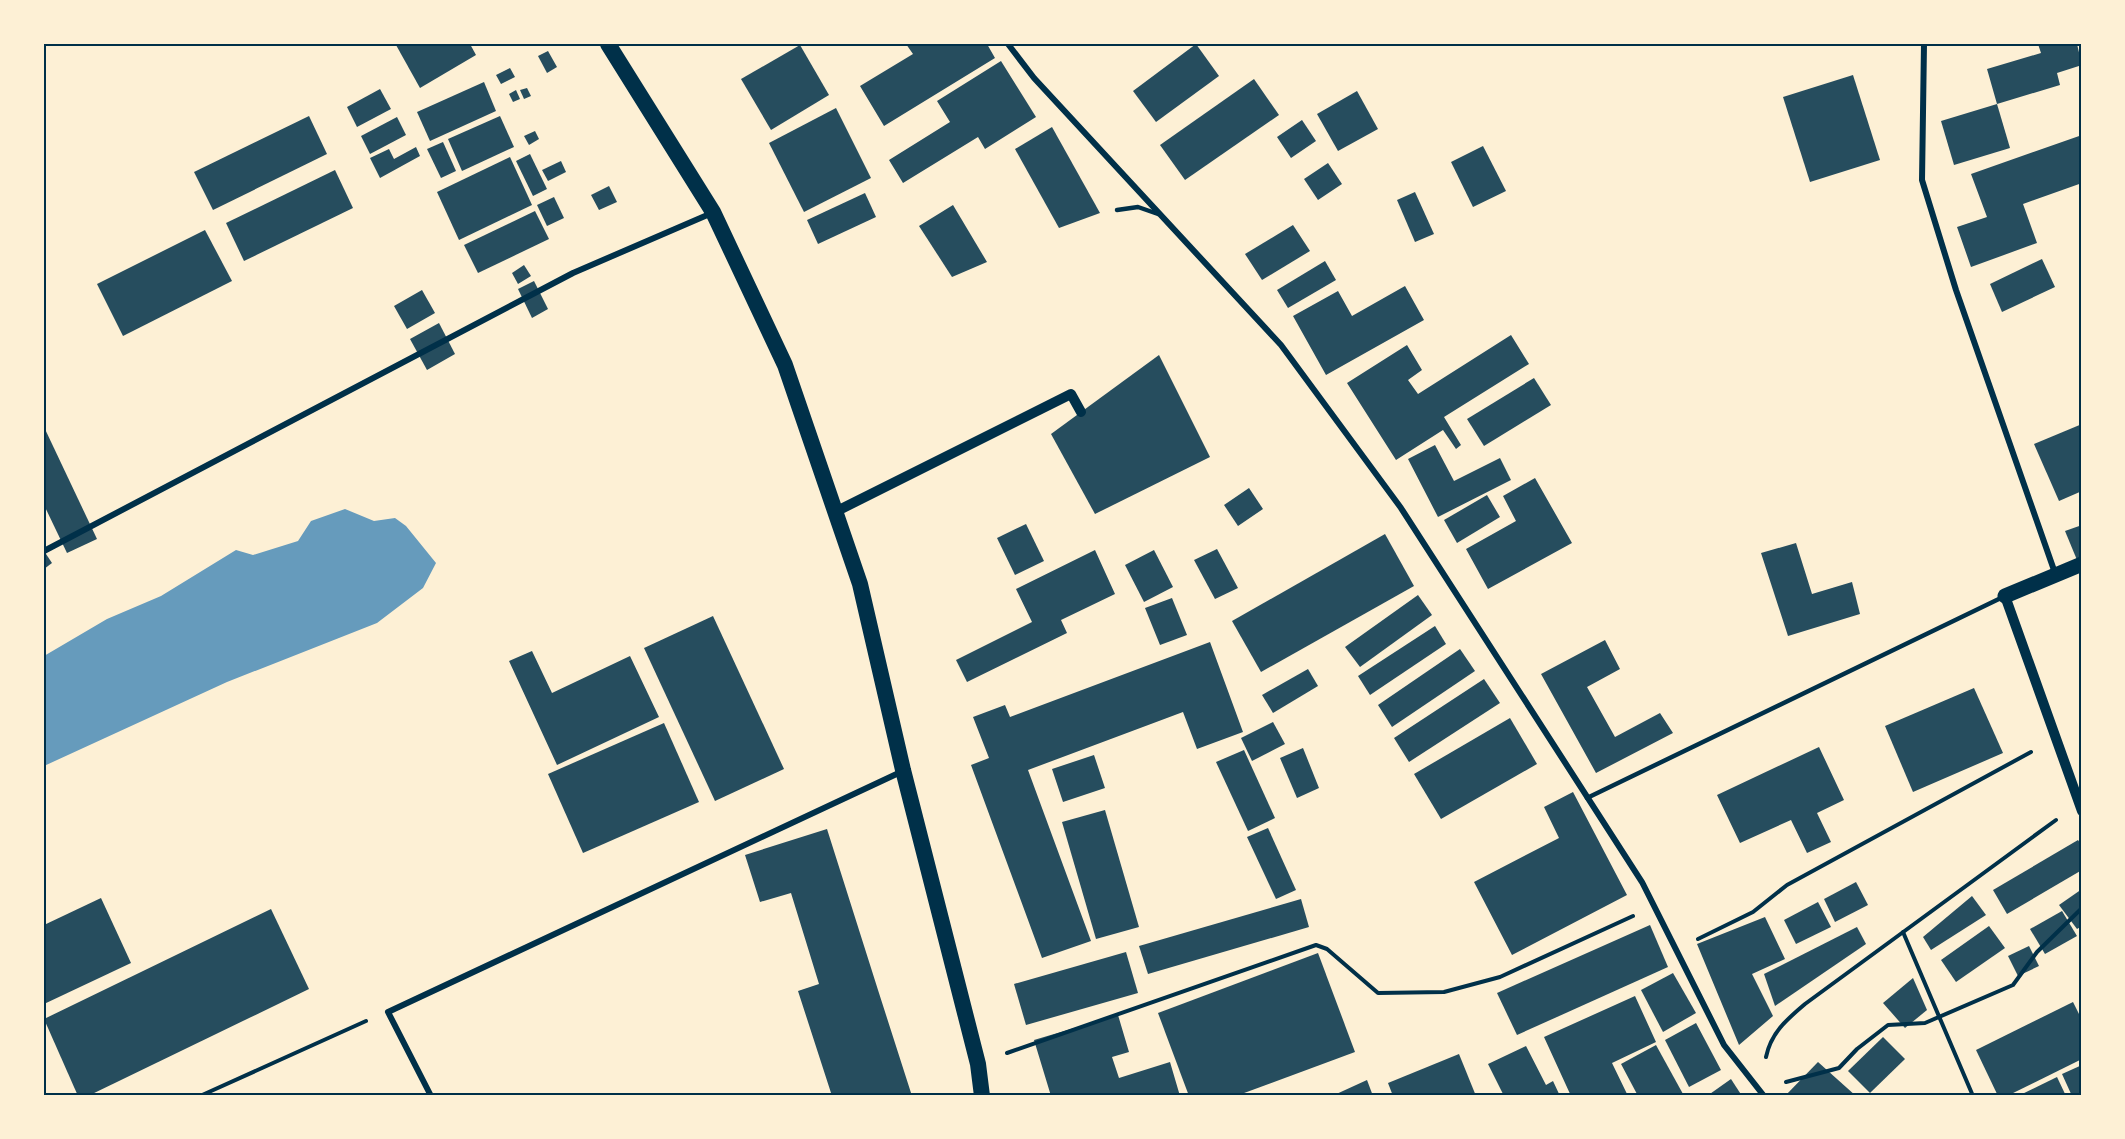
<svg xmlns="http://www.w3.org/2000/svg" width="2125" height="1139" viewBox="0 0 2125 1139" font-family="'Archivo Narrow',sans-serif">
	<style>
		.water { fill: #669bbc }
		.building { fill: #264d5e }
		.lines { fill: none; stroke-linecap: round; stroke-linejoin: round }
		.path { stroke: #003049; stroke-width: 4 }
		.service { stroke: #003049; stroke-width: 4.5 }
		.minor { stroke: #003049; stroke-width: 6 }
		.tertiary { stroke: #003049; stroke-width: 10 }
		.primary { stroke: #003049; stroke-width: 15 }
		.trunk { stroke: #003049; stroke-width: 16 }
		.neatline { fill: none; stroke: #003049; stroke-width: 2 }
	</style>
	<rect width="100%" height="100%" fill="#fdf0d5"/>
	<polygon class="water" points="345,509 374,521 395,518 406,526 436,563 423,588 377,623 227,682 44,766 44,656 107,619 161,596 236,550 253,555 298,541 311,521"/>
	<g class="building">
		<polygon points="399,44 470,44 476,55 420,88 396,45"/>
		<polygon points="906,44 987,44 995,58 884,126 860,86 913,54"/>
		<polygon points="1196,44 1219,76 1156,122 1133,91"/>
		<polygon points="2038,44 2077,44 2082,65 2057,73 2060,85 1997,104 1987,69 2041,53"/>
		<polygon points="800,45 829,95 771,130 741,79"/>
		<polygon points="548,51 557,67 547,73 538,56"/>
		<polygon points="1001,61 1036,117 985,149 978,137 903,183 889,160 950,122 937,101"/>
		<polygon points="510,68 515,77 501,84 496,75"/>
		<polygon points="1853,75 1880,160 1810,182 1783,97"/>
		<polygon points="1254,79 1279,115 1185,180 1160,145"/>
		<polygon points="484,82 496,111 430,141 417,112"/>
		<polygon points="527,88 531,96 524,99 520,90"/>
		<polygon points="380,89 391,109 357,127 347,107"/>
		<polygon points="516,90 520,99 513,102 509,94"/>
		<polygon points="1357,91 1378,129 1338,151 1317,114"/>
		<polygon points="1997,104 2010,148 1954,165 1941,121"/>
		<polygon points="836,108 871,178 804,212 769,143"/>
		<polygon points="309,116 327,154 213,210 194,172"/>
		<polygon points="500,116 514,147 462,171 448,139"/>
		<polygon points="397,117 406,135 370,154 361,136"/>
		<polygon points="1302,120 1316,141 1291,158 1277,137"/>
		<polygon points="1052,127 1100,213 1059,228 1015,149"/>
		<polygon points="535,131 539,139 529,145 524,136"/>
		<polygon points="2082,135 2082,183 2023,204 2037,243 1971,267 1957,227 1987,217 1971,174"/>
		<polygon points="443,142 456,171 441,178 427,149"/>
		<polygon points="1483,146 1506,191 1473,207 1451,162"/>
		<polygon points="416,147 420,156 380,178 370,158 389,149 394,159"/>
		<polygon points="530,154 547,189 533,196 516,161"/>
		<polygon points="510,157 532,205 459,240 437,192"/>
		<polygon points="561,161 566,172 548,181 542,170"/>
		<polygon points="1328,163 1342,184 1318,200 1304,179"/>
		<polygon points="335,170 353,208 244,261 226,223"/>
		<polygon points="609,186 617,202 599,210 591,195"/>
		<polygon points="1415,192 1434,234 1415,242 1397,200"/>
		<polygon points="865,193 876,217 818,244 807,220"/>
		<polygon points="554,197 564,218 547,226 537,205"/>
		<polygon points="953,205 987,262 952,277 919,226"/>
		<polygon points="535,211 549,239 478,273 464,245"/>
		<polygon points="1293,225 1310,251 1262,280 1245,254"/>
		<polygon points="205,230 232,281 123,336 97,284"/>
		<polygon points="2042,259 2055,287 2002,312 1990,284"/>
		<polygon points="1325,261 1336,280 1288,308 1277,290"/>
		<polygon points="524,265 531,276 518,284 512,273"/>
		<polygon points="534,281 548,309 532,318 518,289"/>
		<polygon points="1405,286 1424,320 1326,375 1293,316 1338,291 1352,316"/>
		<polygon points="422,290 435,313 407,329 394,306"/>
		<polygon points="439,323 455,354 427,370 410,339"/>
		<polygon points="1511,335 1529,364 1444,417 1461,445 1456,449 1443,430 1396,460 1347,383 1407,345 1422,370 1408,380 1418,394"/>
		<polygon points="1159,355 1210,457 1095,514 1051,434"/>
		<polygon points="1534,378 1551,405 1484,446 1467,419"/>
		<polygon points="2082,424 2082,491 2059,501 2034,444"/>
		<polygon points="44,427 97,539 67,553 44,505"/>
		<polygon points="1435,445 1454,481 1500,458 1511,480 1438,517 1408,459"/>
		<polygon points="1535,478 1572,543 1488,589 1466,549 1516,521 1503,496"/>
		<polygon points="1249,488 1263,509 1238,526 1224,505"/>
		<polygon points="1487,495 1500,517 1457,543 1444,520"/>
		<polygon points="1026,524 1044,561 1015,575 997,538"/>
		<polygon points="2082,525 2082,558 2077,560 2065,531"/>
		<polygon points="1385,534 1414,586 1261,672 1232,621"/>
		<polygon points="1796,543 1812,594 1852,582 1860,614 1788,636 1761,553"/>
		<polygon points="1217,549 1238,588 1215,599 1194,560"/>
		<polygon points="1095,550 1115,594 1061,620 1067,633 967,682 956,660 1032,622 1016,589"/>
		<polygon points="1154,550 1173,587 1144,602 1125,565"/>
		<polygon points="46,554 52,563 44,569 44,556"/>
		<polygon points="1418,595 1432,615 1360,667 1345,647"/>
		<polygon points="1172,598 1187,635 1160,645 1145,608"/>
		<polygon points="713,616 784,769 715,801 644,648"/>
		<polygon points="1435,626 1446,644 1370,695 1358,676"/>
		<polygon points="1605,640 1620,669 1587,687 1615,737 1660,713 1673,733 1596,773 1541,674"/>
		<polygon points="1210,642 1243,732 1197,749 1183,712 1028,770 1091,941 1042,958 971,765 989,758 973,717 1005,705 1010,717"/>
		<polygon points="1460,649 1475,671 1392,727 1378,705"/>
		<polygon points="532,651 552,693 630,656 659,717 557,765 509,661"/>
		<polygon points="1308,669 1318,686 1273,713 1262,695"/>
		<polygon points="1484,679 1500,703 1409,762 1394,738"/>
		<polygon points="1974,688 2003,753 1913,792 1885,726"/>
		<polygon points="1510,718 1537,764 1441,819 1414,774"/>
		<polygon points="1273,722 1285,744 1252,761 1241,738"/>
		<polygon points="664,723 699,802 583,853 548,774"/>
		<polygon points="1819,747 1844,800 1817,813 1831,842 1807,853 1791,820 1740,843 1717,795"/>
		<polygon points="1303,748 1319,788 1297,798 1280,758"/>
		<polygon points="1244,750 1275,818 1248,831 1216,762"/>
		<polygon points="1094,755 1105,788 1063,802 1052,769"/>
		<polygon points="1573,792 1627,895 1512,955 1474,882 1559,838 1544,807"/>
		<polygon points="1105,810 1139,927 1096,939 1062,822"/>
		<polygon points="1268,828 1296,890 1276,899 1247,837"/>
		<polygon points="827,829 878,990 912,1096 832,1096 798,991 819,984 791,893 760,902 745,855"/>
		<polygon points="2078,840 2082,846 2082,870 2007,914 1993,890"/>
		<polygon points="1856,882 1868,905 1835,922 1824,899"/>
		<polygon points="2082,889 2082,926 2077,929 2059,905"/>
		<polygon points="1972,896 1986,915 1931,950 1923,937"/>
		<polygon points="101,898 131,963 44,1004 44,925"/>
		<polygon points="1301,899 1309,927 1148,974 1139,946"/>
		<polygon points="1818,902 1831,927 1796,944 1784,920"/>
		<polygon points="271,909 309,989 88,1096 78,1096 44,1019"/>
		<polygon points="2062,911 2077,936 2045,954 2030,929"/>
		<polygon points="1765,917 1785,959 1752,974 1773,1016 1739,1045 1697,944"/>
		<polygon points="1650,925 1668,967 1517,1035 1497,993"/>
		<polygon points="1989,926 2005,948 1956,982 1941,960"/>
		<polygon points="1857,927 1866,944 1775,1006 1764,974"/>
		<polygon points="2029,946 2039,966 2018,976 2008,956"/>
		<polygon points="1126,952 1138,993 1026,1025 1014,984"/>
		<polygon points="1318,953 1355,1052 1236,1096 1189,1096 1158,1013"/>
		<polygon points="1673,973 1696,1013 1663,1032 1641,990"/>
		<polygon points="1913,978 1927,1010 1905,1028 1883,1003"/>
		<polygon points="1635,996 1656,1042 1612,1063 1628,1096 1571,1096 1544,1037"/>
		<polygon points="2073,1002 2082,1020 2082,1059 2007,1096 1998,1096 1976,1050"/>
		<polygon points="1118,1015 1129,1052 1112,1057 1119,1078 1170,1062 1180,1096 1051,1096 1034,1040"/>
		<polygon points="1696,1023 1721,1070 1689,1087 1665,1040"/>
		<polygon points="1883,1037 1905,1059 1870,1093 1848,1071"/>
		<polygon points="1656,1045 1683,1094 1680,1096 1638,1096 1621,1064"/>
		<polygon points="1526,1046 1546,1085 1553,1081 1560,1096 1504,1096 1488,1064"/>
		<polygon points="1459,1054 1476,1096 1393,1096 1388,1083"/>
		<polygon points="1818,1062 1856,1096 1785,1096"/>
		<polygon points="2082,1065 2082,1096 2072,1096 2062,1074"/>
		<polygon points="2057,1077 2066,1096 2018,1096"/>
		<polygon points="1731,1079 1742,1096 1707,1096"/>
		<polygon points="1367,1080 1373,1096 1332,1096"/>
	</g>
	<g class="lines">
		<g class="path">
			<polyline points="1903,932 1973,1096"/>
			<polyline points="1698,939 1753,912 1787,885 2031,752"/>
			<polyline points="1007,1053 1316,945 1327,949 1378,993 1444,992 1500,977 1633,916"/>
			<path d="M 1766,1057 C 1771,1033 1786,1020 1805,1004 L 2056,820"/>
			<polyline points="1786,1082 1839,1068 1857,1049 1888,1025 1925,1023 2013,985 2037,952 2082,908"/>
			<polyline points="200,1096 366,1021"/>
		</g>
		<g class="service">
			<polyline points="1117,210 1138,207 1158,214"/>
			<polyline points="1587,798 2003,597"/>
		</g>
		<g class="minor">
			<polyline points="1008,44 1034,78 1281,345 1401,508 1642,882 1724,1045 1764,1096"/>
			<polyline points="1924,44 1922,180 1956,290 2055,573"/>
			<polyline points="44,551 573,273 712,213"/>
			<polyline points="431,1096 388,1012 903,771"/>
		</g>
		<g class="tertiary">
			<polyline points="843,508 1071,394 1081,412"/>
			<polyline points="2005,596 2082,811"/>
		</g>
		<polyline class="primary" points="2005,596 2082,564"/>
		<polyline class="trunk" points="608,44 713,212 785,365 860,584 903,770 978,1064 982,1096"/>
	</g>
	<rect width="2125" height="1139" fill="none" stroke="#fdf0d5" stroke-width="90"/>
	<rect x="45" y="45" width="2035" height="1049" class="neatline"/>
</svg>
